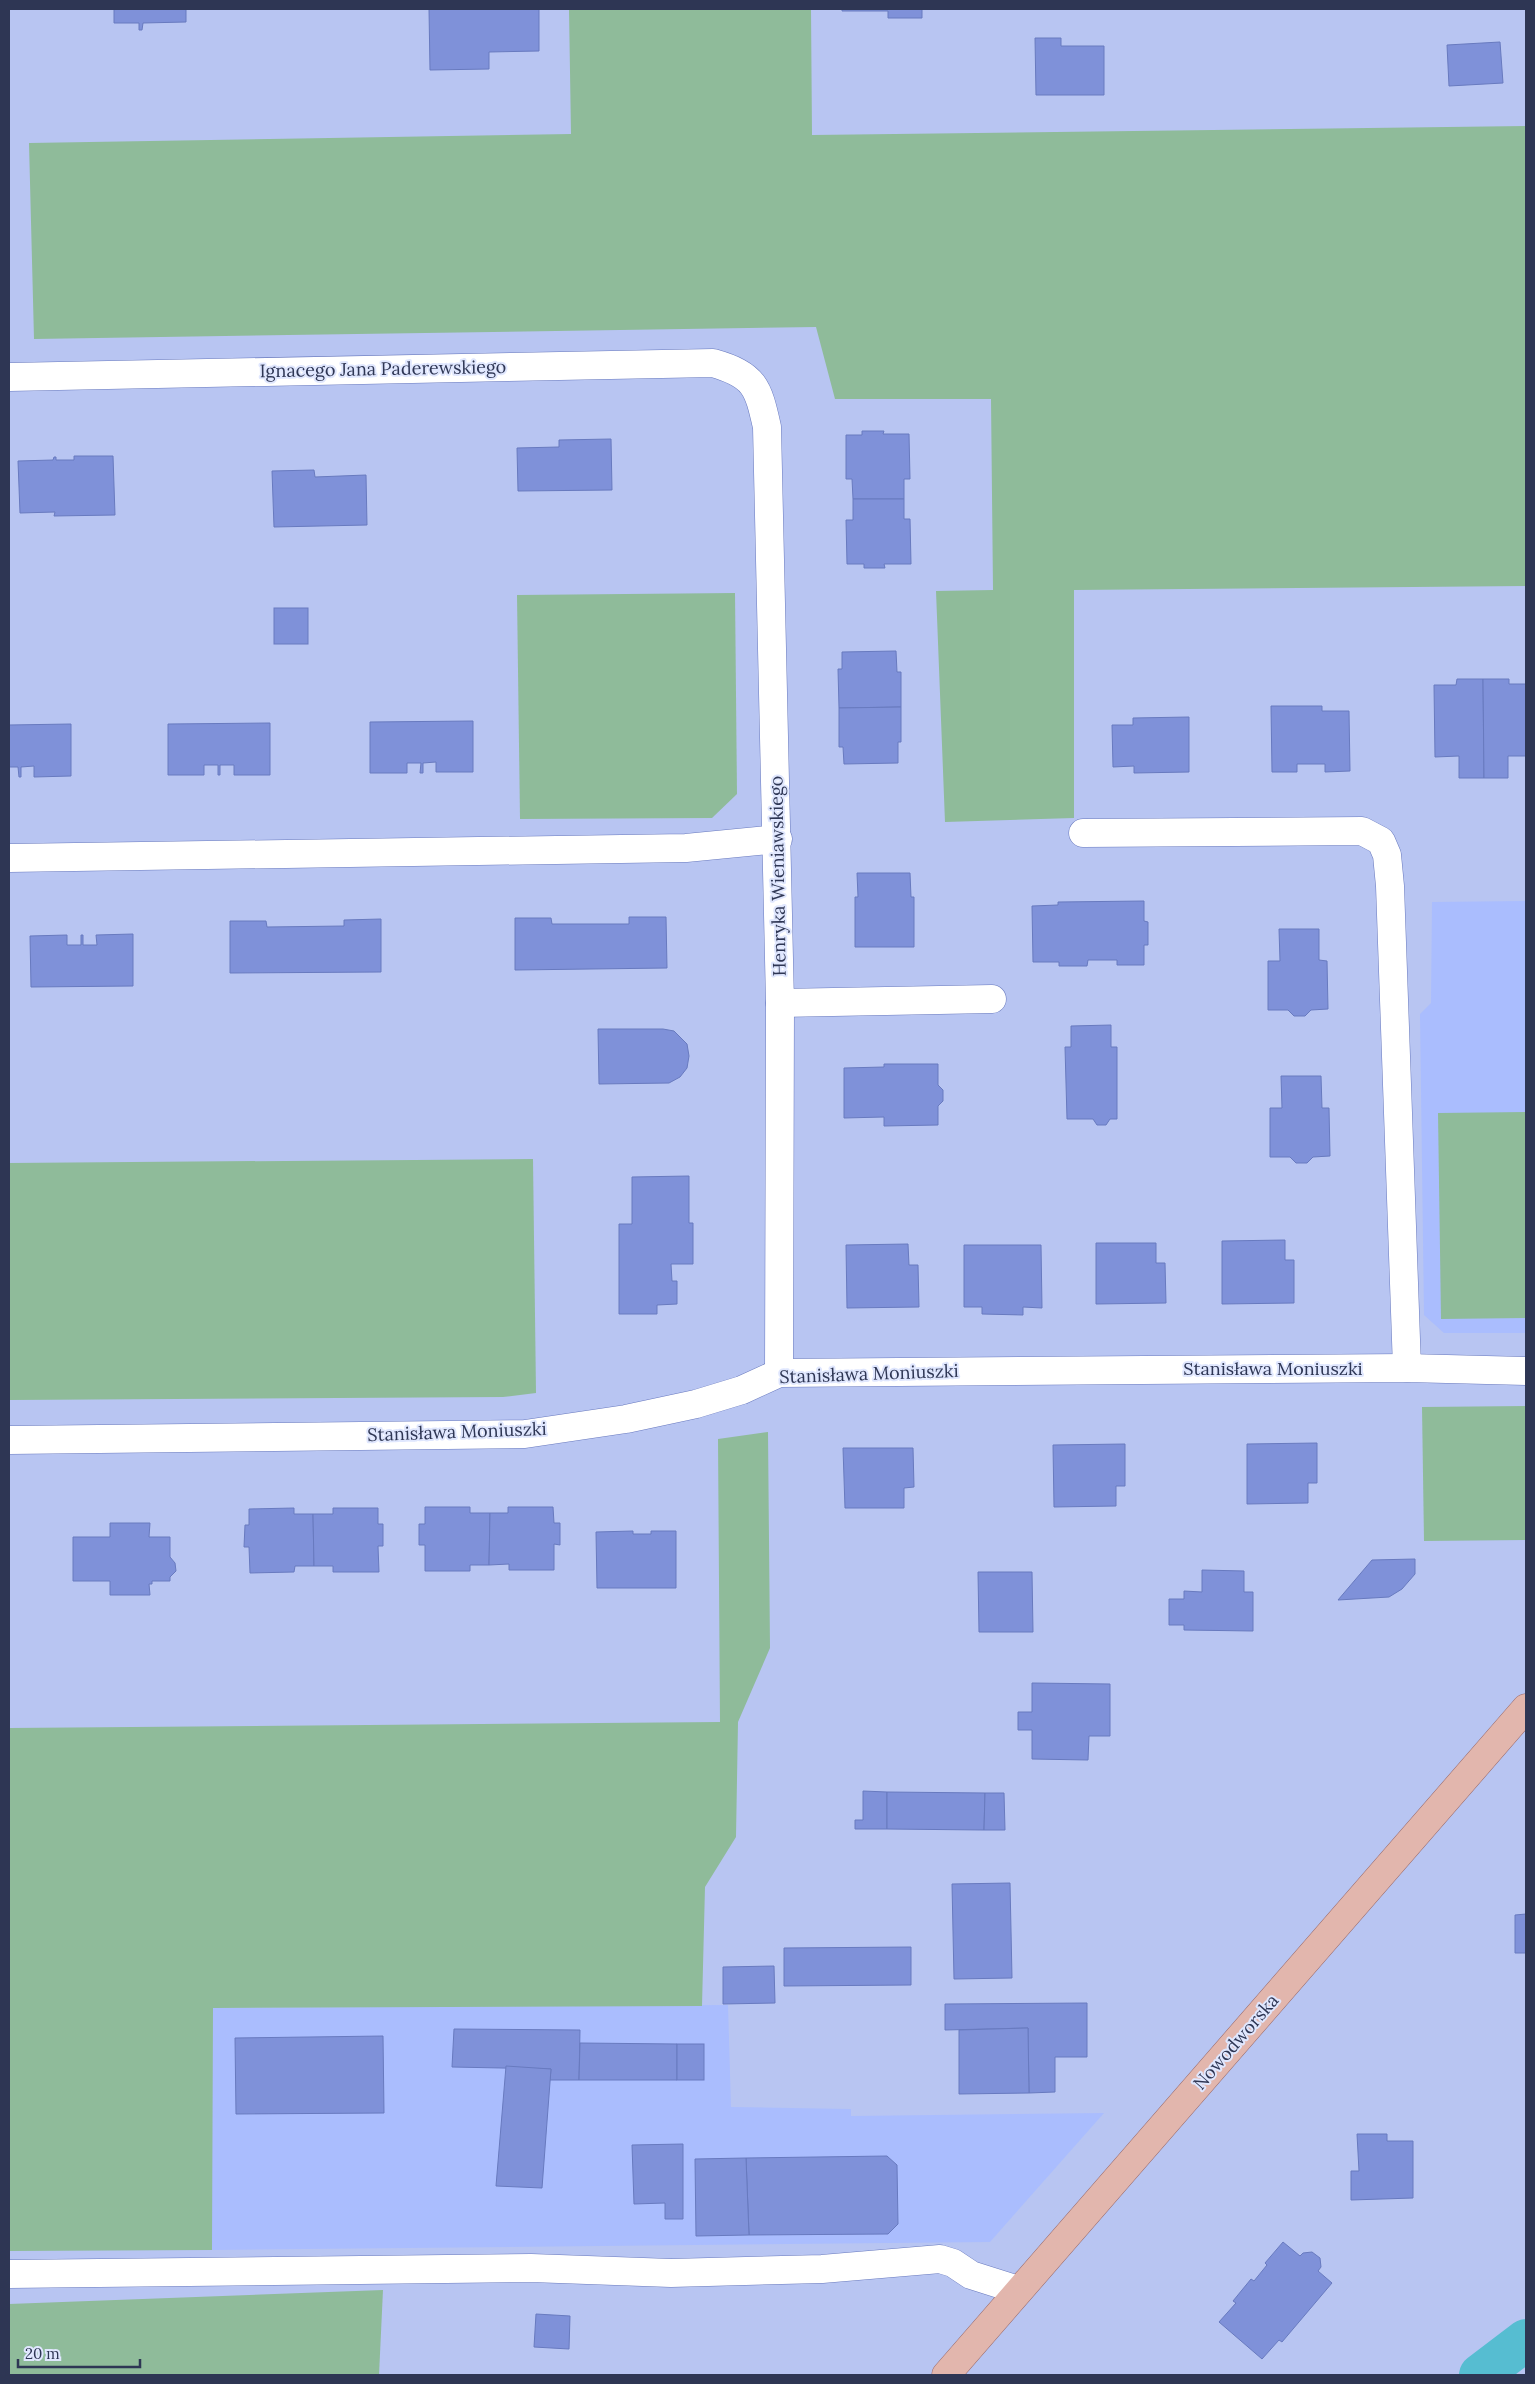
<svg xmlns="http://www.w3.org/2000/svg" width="1535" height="2384" viewBox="0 0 1535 2384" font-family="Lora,serif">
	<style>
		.built { fill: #aabdfe }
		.green { fill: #8fbb9a }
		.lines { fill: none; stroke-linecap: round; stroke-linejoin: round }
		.canal { stroke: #56bdd1; stroke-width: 42 }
		.building { fill: #7f91d9; stroke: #687abf }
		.minor-casing { stroke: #6879be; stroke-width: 29 }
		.major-casing { stroke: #97696a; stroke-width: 29 }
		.minor { stroke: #fff; stroke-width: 28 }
		.major { stroke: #e2b6ad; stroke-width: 28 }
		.labels { text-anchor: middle; stroke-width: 4; stroke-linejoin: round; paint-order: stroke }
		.street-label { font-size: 18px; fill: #2e3654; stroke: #e0e7fe }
	</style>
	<rect width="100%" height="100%" fill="#b8c5f2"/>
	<g class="built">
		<polygon points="1526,901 1526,1333 1444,1333 1424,1315 1420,1014 1431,1003 1432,902"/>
		<polygon points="728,2005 731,2107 851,2109 851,2116 1104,2113 990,2242 212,2250 212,2008"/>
	</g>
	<g class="green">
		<polygon points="569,9 811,9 812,135 1526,126 1526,586 1074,590 1074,818 945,822 936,591 993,590 991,399 835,399 816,327 34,339 29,143 571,134"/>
		<polygon points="735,593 737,794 712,818 520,819 517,595"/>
		<polygon points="1526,1112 1526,1318 1441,1319 1438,1113"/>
		<polygon points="533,1159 536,1393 503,1397 9,1400 9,1163"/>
		<polygon points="1526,1406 1526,1540 1424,1541 1422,1407"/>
		<polygon points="768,1432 770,1648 738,1722 736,1837 705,1887 702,2006 213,2008 212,2250 9,2251 9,1728 720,1722 718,1439"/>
		<polygon points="383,2290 379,2375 9,2375 9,2304"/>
	</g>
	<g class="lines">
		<polyline class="canal" points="1480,2375 1526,2340"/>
	</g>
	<g class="building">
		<polygon points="114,9 186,9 186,22 143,23 142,30 139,30 139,23 114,23"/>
		<polygon points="429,9 539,9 539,51 489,52 489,69 430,70"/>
		<polygon points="842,9 922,9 922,18 888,18 888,11 842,11"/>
		<polygon points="1035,38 1061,38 1061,46 1104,46 1104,95 1036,95"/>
		<polygon points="1500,42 1503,83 1449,86 1447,45"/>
		<polygon points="862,431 884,431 883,434 909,434 910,479 904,479 904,499 853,499 852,479 846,479 846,435 862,435"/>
		<polygon points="611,439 612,490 518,491 517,448 559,447 559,440"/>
		<polygon points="74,456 113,456 115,515 54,516 55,512 20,513 18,461 53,460 54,457 56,457 56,460 74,460"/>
		<polygon points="314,470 315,477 366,475 367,525 274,527 272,471"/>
		<polygon points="853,499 904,499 904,519 910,519 911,564 884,564 885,568 864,568 864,564 847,564 846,520 853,520"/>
		<rect x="274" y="608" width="34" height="36"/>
		<polygon points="896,651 897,672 901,672 901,707 839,708 838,669 842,669 842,652"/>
		<polygon points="1457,679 1483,679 1484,778 1459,778 1459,756 1435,757 1434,685 1456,685"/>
		<polygon points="1483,679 1509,679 1509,684 1526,684 1526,756 1508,756 1508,778 1484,778"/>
		<polygon points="1271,706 1322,706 1322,711 1349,711 1350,771 1325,772 1325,764 1297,764 1297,772 1272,772"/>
		<polygon points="901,707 901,742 898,742 898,763 844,764 843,747 839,747 839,708"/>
		<polygon points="1189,717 1189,772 1134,773 1134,766 1113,767 1112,725 1133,725 1133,718"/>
		<polygon points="473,721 473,772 436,772 436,762 423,763 423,773 420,773 421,763 407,763 407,773 370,773 370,722"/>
		<polygon points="270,723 270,775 234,775 234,765 220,765 220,775 218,775 218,765 204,765 204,775 168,775 168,724"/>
		<polygon points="71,724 71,776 34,777 34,766 21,767 21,777 19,777 18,767 9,767 9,725"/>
		<polygon points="857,873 910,873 911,897 914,897 914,947 855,947 855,897 858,897"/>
		<polygon points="1144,901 1144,921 1148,922 1148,945 1144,945 1144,965 1117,965 1117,960 1088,960 1087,966 1059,966 1059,962 1033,962 1032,906 1058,905 1058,902"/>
		<polygon points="629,917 666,917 667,968 515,970 515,918 551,918 552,924 629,924"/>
		<polygon points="381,919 381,972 230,973 230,921 266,921 267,927 344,926 344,920"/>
		<polygon points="1279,929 1319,929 1319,960 1327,961 1328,1009 1311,1010 1305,1016 1294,1016 1288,1010 1268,1010 1268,961 1280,961"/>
		<polygon points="133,934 133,986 31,987 30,936 67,935 67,945 81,945 81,935 83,935 83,945 97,945 96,935"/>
		<polygon points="1111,1025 1111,1047 1117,1047 1117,1119 1110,1119 1106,1125 1097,1125 1093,1119 1067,1119 1065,1047 1071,1047 1071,1026"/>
		<polygon points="598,1029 663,1029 674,1031 687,1044 689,1056 687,1068 680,1077 669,1083 599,1084"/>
		<polygon points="884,1064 938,1064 938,1085 943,1090 943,1101 938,1106 938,1125 884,1126 884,1117 844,1118 844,1068 884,1067"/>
		<polygon points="1281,1076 1321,1076 1322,1108 1329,1108 1330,1156 1313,1157 1307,1163 1296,1163 1290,1157 1270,1157 1270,1108 1282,1108"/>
		<polygon points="689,1176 689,1223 693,1223 693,1264 671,1264 672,1281 677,1281 677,1304 657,1305 657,1314 619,1314 619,1224 632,1224 632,1177"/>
		<polygon points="1285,1240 1285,1260 1294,1260 1294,1303 1222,1304 1222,1241"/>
		<polygon points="1096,1243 1156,1243 1156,1263 1165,1263 1166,1303 1096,1304"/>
		<polygon points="908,1244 909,1265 918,1265 919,1307 847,1308 846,1245"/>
		<polygon points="964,1245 1041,1245 1042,1308 1023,1307 1023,1315 982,1314 982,1307 964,1307"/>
		<polygon points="1317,1443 1317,1483 1308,1483 1308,1503 1247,1504 1247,1444"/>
		<polygon points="1125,1444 1125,1486 1116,1486 1116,1506 1054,1507 1053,1445"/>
		<polygon points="843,1448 913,1448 914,1487 904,1488 904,1508 845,1508"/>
		<polygon points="425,1507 470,1507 470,1513 490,1513 489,1565 470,1565 470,1571 425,1571 425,1545 419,1545 419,1524 425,1524"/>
		<polygon points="508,1507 553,1507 554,1523 560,1523 560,1545 554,1544 554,1570 509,1570 509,1564 489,1565 490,1513 508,1513"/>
		<polygon points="294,1508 294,1514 313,1514 314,1566 295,1566 294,1572 250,1573 249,1547 244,1547 245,1525 249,1525 249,1509"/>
		<polygon points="333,1508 378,1508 378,1524 383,1524 383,1546 378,1546 379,1572 333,1572 333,1566 314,1566 313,1514 333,1514"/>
		<polygon points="110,1523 150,1523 149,1537 170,1537 170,1557 175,1563 176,1571 170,1577 170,1581 152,1581 152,1584 149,1584 150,1595 110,1595 110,1581 73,1581 73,1537 110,1537"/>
		<polygon points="633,1531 633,1534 651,1534 651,1531 676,1531 676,1588 597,1588 596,1532"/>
		<polygon points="1415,1559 1415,1574 1402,1589 1389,1597 1338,1600 1372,1560"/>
		<polygon points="1202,1570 1244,1571 1244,1592 1253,1592 1253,1631 1184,1630 1184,1625 1169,1625 1169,1599 1184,1599 1184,1591 1202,1592"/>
		<polygon points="978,1572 1032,1572 1033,1632 979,1632"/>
		<polygon points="1032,1683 1110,1684 1110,1736 1089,1736 1088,1760 1032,1759 1032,1730 1018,1730 1018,1712 1032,1712"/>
		<polygon points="863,1791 887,1792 887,1829 855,1829 855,1820 863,1820"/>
		<polygon points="887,1792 985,1793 984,1830 887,1829"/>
		<polygon points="985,1793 1004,1793 1005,1830 984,1830"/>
		<polygon points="1010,1883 1012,1978 954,1979 952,1884"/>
		<polygon points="1526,1914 1526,1953 1515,1953 1515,1915"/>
		<polygon points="911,1947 911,1985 784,1986 784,1948"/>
		<polygon points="774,1966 775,2003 723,2004 723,1967"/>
		<polygon points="1087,2003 1087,2057 1055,2057 1055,2092 1029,2093 1028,2028 945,2030 945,2004"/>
		<polygon points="1028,2028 1029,2093 959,2094 959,2030"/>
		<polygon points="454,2029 580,2030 579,2080 550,2080 551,2069 452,2067"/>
		<polygon points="383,2036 384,2113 236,2114 235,2038"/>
		<polygon points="580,2043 677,2044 677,2080 579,2080"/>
		<rect x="677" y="2044" width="27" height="36"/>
		<polygon points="506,2066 551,2069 542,2188 496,2186"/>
		<polygon points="1357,2134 1387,2134 1387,2141 1413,2141 1413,2198 1351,2200 1351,2171 1359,2171"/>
		<polygon points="683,2144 683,2219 665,2219 665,2203 634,2204 632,2145"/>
		<polygon points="887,2156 897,2165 898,2224 888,2234 749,2235 746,2158"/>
		<polygon points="746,2158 749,2235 696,2236 695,2159"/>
		<polygon points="1283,2242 1300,2256 1303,2253 1312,2252 1320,2258 1321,2267 1318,2271 1332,2283 1282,2342 1279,2340 1262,2359 1219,2322 1236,2303 1233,2301 1251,2279 1254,2281 1267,2265 1265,2263"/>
		<polygon points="536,2314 570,2316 569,2349 534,2347"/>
	</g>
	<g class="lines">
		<defs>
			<g id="minor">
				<path d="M 9,377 L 713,363 C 755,375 758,387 767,427 L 780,1003 L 779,1373"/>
				<polyline points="1083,833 1362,831 1381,841 1387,855 1390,886 1407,1368"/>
				<polyline points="9,858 686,848 778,839"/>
				<polyline points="780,1003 992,999"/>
				<polyline points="9,1440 525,1434 626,1419 696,1404 742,1390 779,1373 1407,1368 1526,1371"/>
				<polyline points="9,2274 531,2268 671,2273 822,2269 940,2259 953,2263 971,2275 1018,2290"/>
			</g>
			<polyline id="major" points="946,2375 1526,1708"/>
		</defs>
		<use href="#minor" class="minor-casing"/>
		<use href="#major" class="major-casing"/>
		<use href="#minor" class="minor"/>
		<use href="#major" class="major"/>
	</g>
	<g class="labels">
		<g class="street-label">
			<text transform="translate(383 369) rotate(-1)" y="6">Ignacego Jana Paderewskiego</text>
			<text transform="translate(778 876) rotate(-91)" y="6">Henryka Wieniawskiego</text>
			<text x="1273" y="1375">Stanisława Moniuszki</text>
			<text transform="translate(869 1374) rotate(-2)" y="6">Stanisława Moniuszki</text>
			<text transform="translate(457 1432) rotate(-2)" y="6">Stanisława Moniuszki</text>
			<text transform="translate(1236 2042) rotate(-49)" y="6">Nowodworska</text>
		</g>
	</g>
	<rect width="1535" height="2384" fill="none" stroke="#2e3654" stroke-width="20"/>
	<path d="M18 2359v8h122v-8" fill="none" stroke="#2e3654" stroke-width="2.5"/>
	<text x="25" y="2359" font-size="15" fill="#2e3654" stroke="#e0e7fe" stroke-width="4" paint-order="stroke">20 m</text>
</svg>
